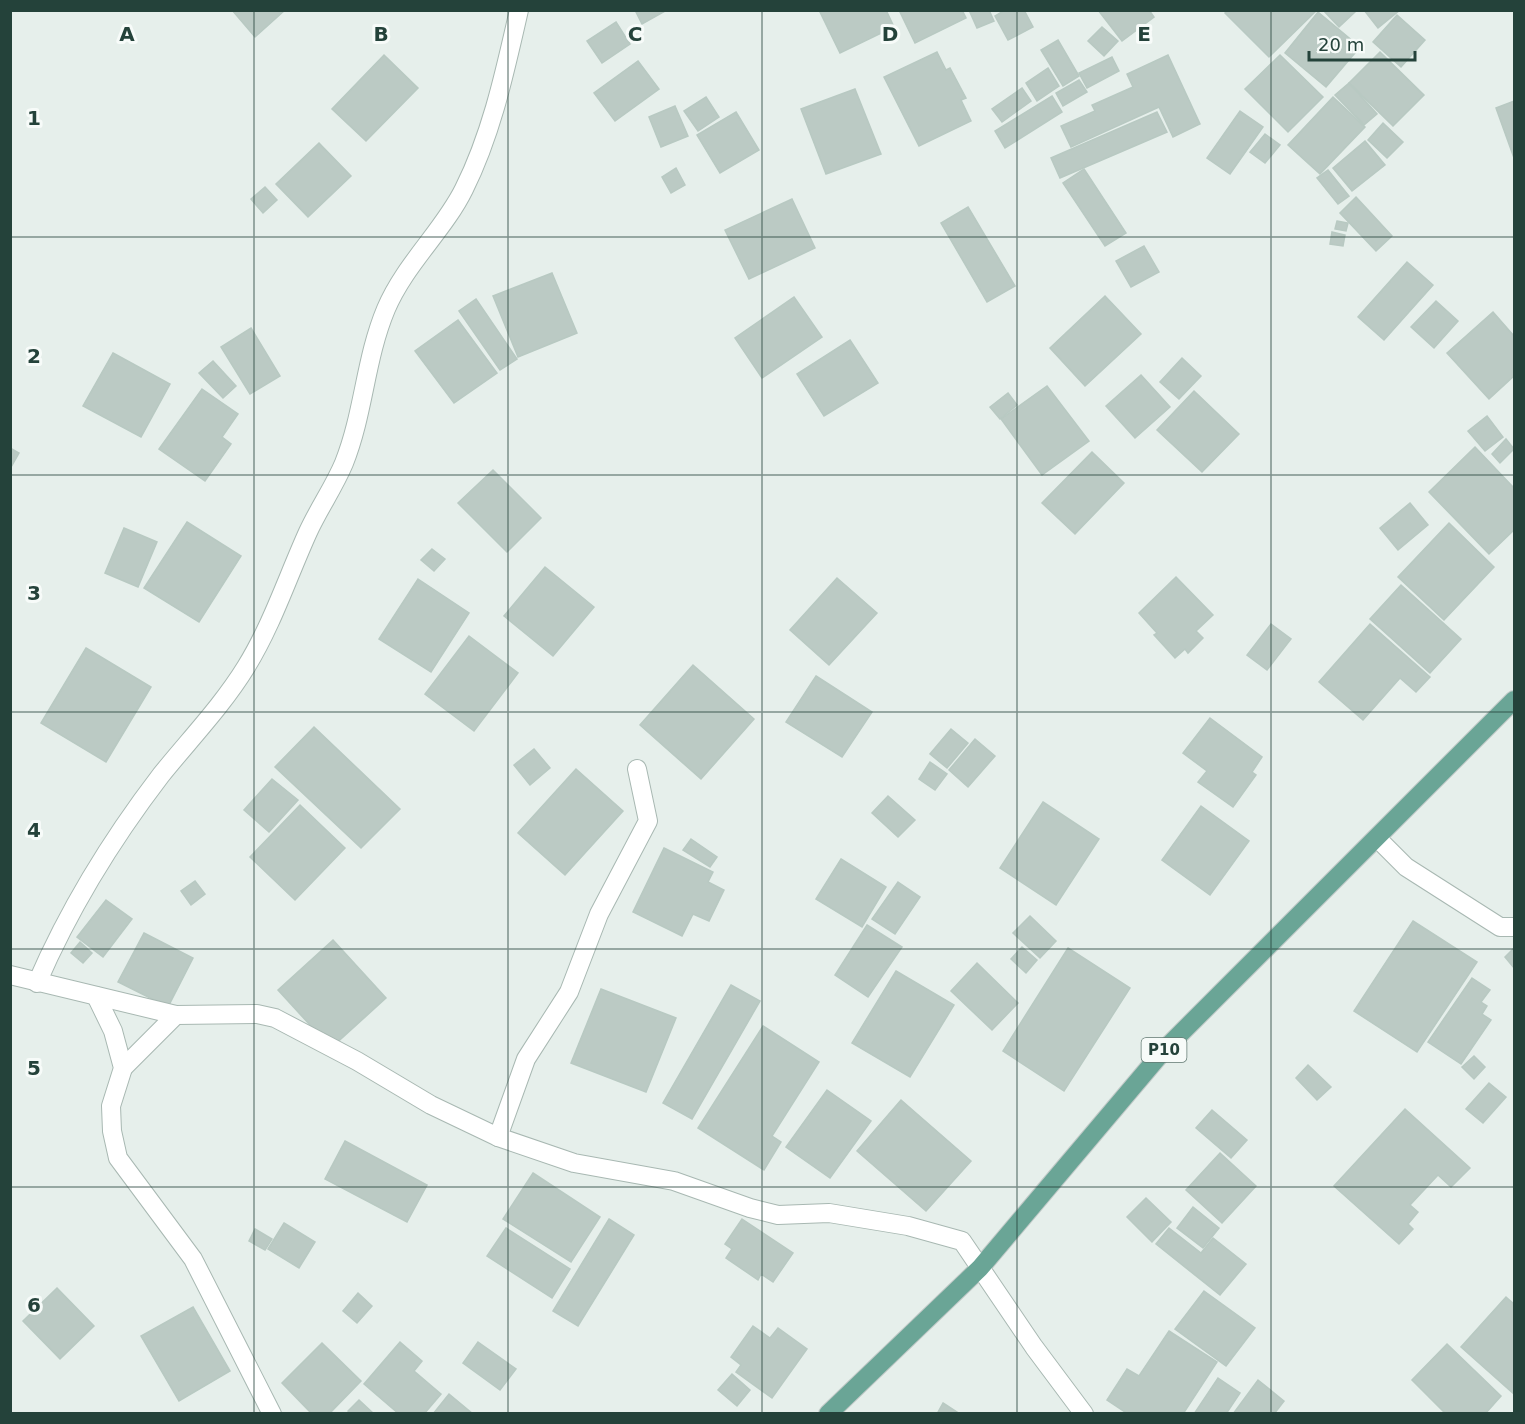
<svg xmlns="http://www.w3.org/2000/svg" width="1525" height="1424" viewBox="0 0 1525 1424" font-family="'DejaVu Sans',sans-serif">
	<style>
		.building { fill: #bbcac4; stroke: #b8c9c2; stroke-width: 1.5 }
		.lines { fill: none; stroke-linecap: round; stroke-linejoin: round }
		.street-casing { stroke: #a8b8b2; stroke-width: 20 }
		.primary-casing { stroke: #c2cac8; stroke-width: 20 }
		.street { stroke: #fff; stroke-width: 18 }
		.primary { stroke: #6aa596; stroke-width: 18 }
		.grid { fill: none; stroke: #24423a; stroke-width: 1.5; stroke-opacity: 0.55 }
		.labels { text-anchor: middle; stroke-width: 6; stroke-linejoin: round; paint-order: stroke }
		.shield { fill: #f7fbf9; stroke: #637a73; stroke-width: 1.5 }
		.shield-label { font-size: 15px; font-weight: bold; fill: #24423a }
		.grid-label { font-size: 20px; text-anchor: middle; font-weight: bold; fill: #24423a; stroke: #f7fbf9; stroke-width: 6; stroke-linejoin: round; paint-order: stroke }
	</style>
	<rect width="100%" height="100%" fill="#e6efeb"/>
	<g class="building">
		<polygon points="232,10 285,10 255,37"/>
		<polygon points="635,10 667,10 642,24"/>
		<polygon points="819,10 886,10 894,27 840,53"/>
		<polygon points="899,10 962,10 966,18 915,43"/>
		<polygon points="969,10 989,10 994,21 977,28"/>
		<polygon points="1005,10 1024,10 1033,27 1008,40 995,16"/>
		<polygon points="1098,10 1149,10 1154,17 1122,41"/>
		<polygon points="1228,10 1317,10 1269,57 1225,13"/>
		<polygon points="1323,10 1353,10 1355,12 1339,27"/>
		<polygon points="1364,10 1400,10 1378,28"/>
		<polygon points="1318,12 1360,47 1326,87 1285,53"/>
		<polygon points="1397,15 1425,40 1401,67 1373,42"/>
		<polygon points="616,22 630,44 602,63 587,41"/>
		<polygon points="1102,27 1118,41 1104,56 1088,41"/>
		<polygon points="1058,40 1079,76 1063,86 1041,50"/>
		<polygon points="937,52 946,70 950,68 966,98 961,100 971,121 919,146 884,77"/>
		<polygon points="1380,52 1424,95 1393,126 1349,83"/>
		<polygon points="384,55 418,88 366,141 332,109"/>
		<polygon points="1168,55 1200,124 1173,137 1159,107 1071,147 1061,126 1095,111 1092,105 1133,87 1127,74"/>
		<polygon points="1280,55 1323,97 1288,132 1245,89"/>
		<polygon points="1112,57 1119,71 1087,88 1079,73"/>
		<polygon points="638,61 659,89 615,121 594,93"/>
		<polygon points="1048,68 1059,86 1037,101 1026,83"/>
		<polygon points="1079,80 1087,92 1063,106 1056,93"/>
		<polygon points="1349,83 1377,114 1364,125 1335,95"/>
		<polygon points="1022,88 1031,101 1002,122 992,109"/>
		<polygon points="855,89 881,154 826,174 801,109"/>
		<polygon points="1052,96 1062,112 1005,148 995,131"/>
		<polygon points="706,97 719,117 698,131 684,111"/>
		<polygon points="1333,97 1365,127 1320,174 1288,145"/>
		<polygon points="1514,101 1514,158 1496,108"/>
		<polygon points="675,106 688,136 661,147 649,117"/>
		<polygon points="1240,111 1263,127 1230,174 1207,158"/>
		<polygon points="736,112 759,150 720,173 697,135"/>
		<polygon points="1157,112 1167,132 1060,178 1051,158"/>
		<polygon points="1383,123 1403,142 1387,158 1368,140"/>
		<polygon points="1265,134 1280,145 1265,163 1250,152"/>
		<polygon points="1365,141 1385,165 1352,191 1333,168"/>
		<polygon points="319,143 351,176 308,217 276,184"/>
		<polygon points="676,168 685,185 671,193 662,177"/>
		<polygon points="1084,169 1126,233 1105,246 1063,183"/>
		<polygon points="1328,170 1349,196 1338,204 1317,178"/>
		<polygon points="265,187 277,200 263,213 251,199"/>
		<polygon points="1356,197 1392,236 1376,251 1340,213"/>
		<polygon points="792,199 815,248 749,279 725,230"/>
		<polygon points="968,207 1015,286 987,302 941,223"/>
		<polygon points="1337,221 1348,223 1346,231 1335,229"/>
		<polygon points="1332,232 1345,235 1343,246 1330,244"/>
		<polygon points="1144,246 1159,272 1131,287 1116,261"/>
		<polygon points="1407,262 1433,285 1384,340 1358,317"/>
		<polygon points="552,273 577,333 518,357 493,296"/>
		<polygon points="1105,296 1141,334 1085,386 1050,348"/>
		<polygon points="794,297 822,337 762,378 735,338"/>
		<polygon points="476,299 517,359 500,370 459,311"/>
		<polygon points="1436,301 1458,321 1434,348 1411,327"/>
		<polygon points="1493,312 1514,336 1514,376 1489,399 1447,353"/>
		<polygon points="458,320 497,373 454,403 415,351"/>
		<polygon points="251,328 280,376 250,394 221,347"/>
		<polygon points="850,340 878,383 824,416 797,374"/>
		<polygon points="113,353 170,384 141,437 83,406"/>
		<polygon points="1182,358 1201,376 1179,399 1160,382"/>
		<polygon points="213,361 236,386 223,398 199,373"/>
		<polygon points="1141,375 1170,407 1135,438 1106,406"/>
		<polygon points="1047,386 1089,441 1042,475 1001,419"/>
		<polygon points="202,389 238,414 222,437 231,444 205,481 159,449"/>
		<polygon points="1194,391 1239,434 1202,472 1157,430"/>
		<polygon points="1008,393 1017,405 1000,419 990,407"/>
		<polygon points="1487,416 1503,437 1485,451 1468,431"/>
		<polygon points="1506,439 1514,449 1500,463 1492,454"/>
		<polygon points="1475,447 1514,488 1514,530 1489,554 1429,492"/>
		<polygon points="10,448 19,453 10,469"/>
		<polygon points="1092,452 1124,483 1075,534 1042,503"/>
		<polygon points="493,470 541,518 507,552 458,503"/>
		<polygon points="1410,503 1428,525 1398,550 1380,528"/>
		<polygon points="187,522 241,556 199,622 144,588"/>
		<polygon points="1449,523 1494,567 1444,620 1398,577"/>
		<polygon points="124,528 157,542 138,587 105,573"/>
		<polygon points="432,549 445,559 434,571 421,560"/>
		<polygon points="545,567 594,607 553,656 504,616"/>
		<polygon points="1176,577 1213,615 1196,631 1203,638 1188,653 1185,649 1175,658 1154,635 1157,633 1139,613"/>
		<polygon points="837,578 877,613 829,665 790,630"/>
		<polygon points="418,579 469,613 431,672 379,639"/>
		<polygon points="1401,585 1461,639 1430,673 1370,619"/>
		<polygon points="1271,624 1291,639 1267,670 1247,655"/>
		<polygon points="1370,624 1430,677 1416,692 1400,678 1363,720 1319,682"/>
		<polygon points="469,636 518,673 474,731 425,694"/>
		<polygon points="86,648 151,687 106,762 41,723"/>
		<polygon points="693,665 754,719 701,779 640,725"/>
		<polygon points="816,676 872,712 842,757 786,722"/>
		<polygon points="1210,718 1262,757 1252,772 1256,775 1233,807 1198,782 1207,771 1183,753"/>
		<polygon points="314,727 400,809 361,848 275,767"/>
		<polygon points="951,729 968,743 947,768 930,754"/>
		<polygon points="975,739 995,756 968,787 949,770"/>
		<polygon points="534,749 550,768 530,785 514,765"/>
		<polygon points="930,762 947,774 935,790 919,779"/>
		<polygon points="576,769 623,811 565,875 518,833"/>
		<polygon points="272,779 298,800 269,832 244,810"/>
		<polygon points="888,796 915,820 898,837 872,813"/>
		<polygon points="1043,802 1099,839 1056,905 1000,868"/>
		<polygon points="300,805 345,848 295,900 250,857"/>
		<polygon points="1201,806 1249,841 1210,895 1162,860"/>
		<polygon points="691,839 717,857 710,867 683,850"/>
		<polygon points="664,848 713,872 708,882 724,890 709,921 693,914 682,936 633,912"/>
		<polygon points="841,859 886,887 862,927 816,899"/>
		<polygon points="195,881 205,894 191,905 181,891"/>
		<polygon points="898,882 920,897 895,934 872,919"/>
		<polygon points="106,900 132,919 103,957 77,937"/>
		<polygon points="1030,916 1056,941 1040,958 1013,933"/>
		<polygon points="1413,921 1477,962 1417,1052 1354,1011"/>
		<polygon points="867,925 902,947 868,997 835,975"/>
		<polygon points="144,933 193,958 168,1007 118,982"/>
		<polygon points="333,940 386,998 331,1048 278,990"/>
		<polygon points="80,942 92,953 83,963 71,953"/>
		<polygon points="1022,947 1037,960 1026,973 1011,959"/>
		<polygon points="1068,948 1130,988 1064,1091 1003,1051"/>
		<polygon points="1514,948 1514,968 1505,957"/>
		<polygon points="977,963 1018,1003 992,1030 951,991"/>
		<polygon points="896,971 954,1005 910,1077 852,1043"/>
		<polygon points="1472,978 1490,990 1481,1002 1487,1006 1482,1014 1491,1020 1461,1064 1428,1042"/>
		<polygon points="731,985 760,1001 692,1119 663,1103"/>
		<polygon points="601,989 676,1018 646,1092 571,1063"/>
		<polygon points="763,1026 819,1062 772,1136 781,1142 764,1170 698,1128"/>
		<polygon points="1474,1056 1485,1067 1474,1079 1462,1067"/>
		<polygon points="1308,1065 1331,1087 1317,1100 1296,1078"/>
		<polygon points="1489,1083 1506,1097 1483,1123 1466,1109"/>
		<polygon points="827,1090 871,1121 830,1178 786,1147"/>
		<polygon points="901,1100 971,1161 926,1211 857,1151"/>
		<polygon points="1405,1109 1470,1168 1451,1187 1438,1175 1410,1205 1418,1212 1408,1224 1413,1229 1399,1244 1334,1186"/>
		<polygon points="1212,1110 1247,1140 1231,1158 1196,1128"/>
		<polygon points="345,1141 427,1185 407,1222 325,1179"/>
		<polygon points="1220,1153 1256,1186 1222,1223 1186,1190"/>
		<polygon points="533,1173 600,1217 571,1262 503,1219"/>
		<polygon points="1146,1198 1171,1222 1152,1242 1127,1217"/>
		<polygon points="1193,1207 1219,1228 1203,1248 1177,1228"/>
		<polygon points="609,1219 634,1235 578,1326 553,1311"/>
		<polygon points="742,1219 793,1253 773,1282 761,1274 758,1280 726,1258 732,1249 725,1244"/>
		<polygon points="284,1223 315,1242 299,1268 268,1249"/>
		<polygon points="506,1228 570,1269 552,1298 487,1256"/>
		<polygon points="1169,1228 1201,1253 1213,1238 1246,1264 1220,1295 1156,1244"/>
		<polygon points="255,1229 272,1239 265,1250 249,1241"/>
		<polygon points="57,1288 94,1326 60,1359 23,1321"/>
		<polygon points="1204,1291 1255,1328 1226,1366 1175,1329"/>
		<polygon points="358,1293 372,1306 357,1323 343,1311"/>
		<polygon points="1506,1297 1514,1304 1514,1394 1461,1347"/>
		<polygon points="193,1307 230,1371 179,1401 141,1336"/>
		<polygon points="753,1326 770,1338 778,1328 807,1349 772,1398 736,1372 741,1365 731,1357"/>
		<polygon points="1169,1331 1217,1362 1183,1414 1128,1414 1107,1400 1127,1369 1139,1376"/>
		<polygon points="400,1342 422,1361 414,1371 441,1394 424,1414 399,1414 364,1384"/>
		<polygon points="478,1342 516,1369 500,1390 463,1363"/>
		<polygon points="322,1343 361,1381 329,1414 312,1414 282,1383"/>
		<polygon points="1447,1344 1501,1396 1485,1414 1446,1414 1412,1380"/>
		<polygon points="732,1374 750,1390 737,1406 718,1390"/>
		<polygon points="1218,1378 1240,1393 1226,1414 1194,1414"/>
		<polygon points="1258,1380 1284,1401 1274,1414 1233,1414"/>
		<polygon points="449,1394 473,1414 433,1414"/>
		<polygon points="359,1400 374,1414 350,1414 348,1411"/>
		<polygon points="943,1403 960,1414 937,1414"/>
	</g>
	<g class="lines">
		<defs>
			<g id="street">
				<polyline points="1378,839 1406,867 1500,927 1514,927"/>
				<polyline points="10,975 176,1015 257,1014 275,1018 357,1061 431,1105 498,1137 574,1163 674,1181 750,1208 778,1215 829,1213 908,1226 962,1241 1034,1347 1084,1414"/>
				<path d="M 37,983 C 69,909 112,839 161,775 C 190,739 222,706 246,667 C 272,625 288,576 308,532 C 319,508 334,487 344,463 C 364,413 365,359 386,309 C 405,264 444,230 464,189 C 492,133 505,71 519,10"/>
				<polyline points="96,996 113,1031 123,1068 111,1106 112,1131 118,1158 193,1259 272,1414"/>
				<polyline points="123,1068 176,1015"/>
				<polyline points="498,1137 526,1059 569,992 599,914 648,821 637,769"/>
			</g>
			<polyline id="primary" points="828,1414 980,1268 1164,1050 1514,700"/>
		</defs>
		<use href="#street" class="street-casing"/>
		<use href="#primary" class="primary-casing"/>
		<use href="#street" class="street"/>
		<use href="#primary" class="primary"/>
	</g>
	<path class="grid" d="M 254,10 L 254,1414M 508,10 L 508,1414M 762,10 L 762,1414M 1017,10 L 1017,1414M 1271,10 L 1271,1414M 10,237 L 1514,237M 10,475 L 1514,475M 10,712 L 1514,712M 10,949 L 1514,949M 10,1187 L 1514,1187"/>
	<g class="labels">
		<rect class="shield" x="1141.5" y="1038" width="45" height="24" rx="4.5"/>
		<g class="shield-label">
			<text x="1164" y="1055">P10</text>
		</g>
	</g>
	<g class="grid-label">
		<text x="127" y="41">A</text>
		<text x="381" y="41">B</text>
		<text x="635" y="41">C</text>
		<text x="890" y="41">D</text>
		<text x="1144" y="41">E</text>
		<text x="34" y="125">1</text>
		<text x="34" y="363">2</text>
		<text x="34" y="600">3</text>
		<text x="34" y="837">4</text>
		<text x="34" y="1075">5</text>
		<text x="34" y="1312">6</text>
	</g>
	<rect width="1525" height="1424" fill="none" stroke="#24423a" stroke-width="24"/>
	<path d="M1309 51v9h106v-9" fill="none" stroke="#24423a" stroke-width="3"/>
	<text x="1318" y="51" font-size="18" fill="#24423a" stroke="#f7fbf9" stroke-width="4.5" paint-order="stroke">20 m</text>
</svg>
